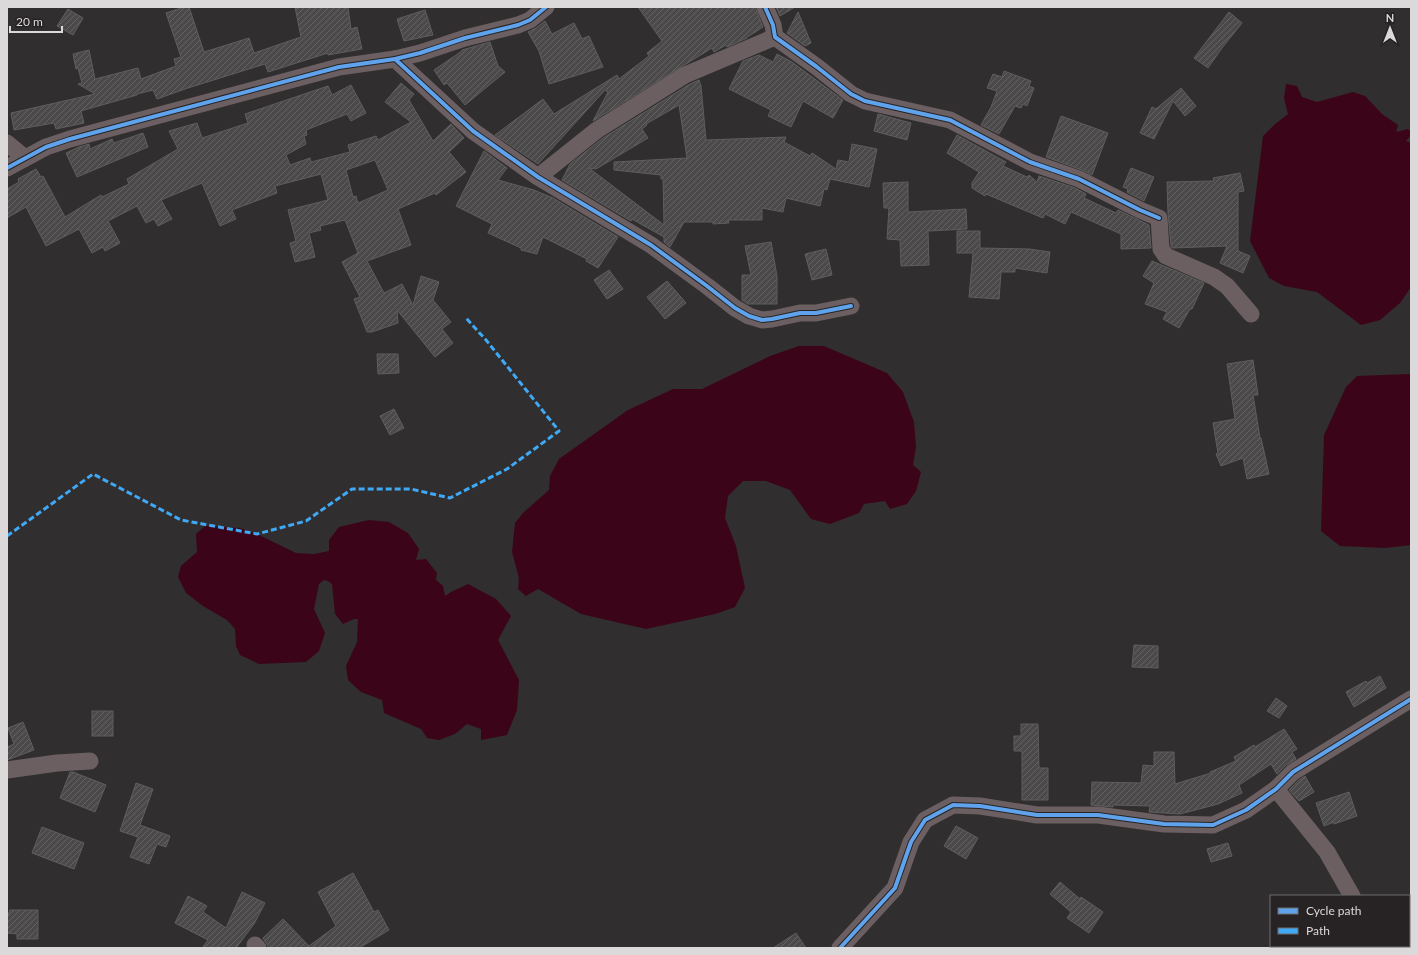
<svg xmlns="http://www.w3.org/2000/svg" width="1418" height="955" viewBox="0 0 1418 955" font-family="Lato,sans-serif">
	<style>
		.water { fill: #3c0418 }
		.building { fill: url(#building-hatch); stroke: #5f5e5e; fill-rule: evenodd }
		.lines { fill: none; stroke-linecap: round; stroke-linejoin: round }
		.minor { stroke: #6b5f61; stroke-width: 17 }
		.quiet { stroke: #3fa9f5; stroke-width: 3; stroke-dasharray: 6 3; stroke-linecap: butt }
		.cycleway-casing { stroke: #272324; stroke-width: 6 }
		.cycleway { stroke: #60a3ed; stroke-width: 4 }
	</style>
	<defs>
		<pattern id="building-hatch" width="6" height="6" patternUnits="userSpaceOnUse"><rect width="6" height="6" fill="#4b4949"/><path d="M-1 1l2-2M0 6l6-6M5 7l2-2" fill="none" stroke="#646363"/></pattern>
	</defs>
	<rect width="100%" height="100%" fill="#302e2f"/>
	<g class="water">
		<polygon points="1286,84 1297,86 1302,97 1317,102 1353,92 1365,96 1382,114 1398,125 1396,132 1408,129 1411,132 1411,135 1406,141 1411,143 1411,287 1400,303 1380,320 1361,325 1317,292 1284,286 1269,278 1250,241 1263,136 1274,125 1288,114 1284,98"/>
		<polygon points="799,346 824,346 887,373 903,392 914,422 916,447 913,465 921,472 916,491 907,504 890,509 885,501 864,504 859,513 830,524 811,519 790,490 766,481 743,481 728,496 725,518 736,546 745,588 735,607 715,614 646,629 581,614 538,589 526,596 518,589 519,578 512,552 515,523 523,513 549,490 550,476 559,459 628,410 673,389 702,389 770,356"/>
		<polygon points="1411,374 1411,545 1385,548 1340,546 1321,531 1324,435 1346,387 1357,376"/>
		<polygon points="369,520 389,522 408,533 419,549 416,560 426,559 437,573 436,580 443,586 445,596 451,592 468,584 496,599 511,616 498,640 519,680 517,710 507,735 481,740 481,729 467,724 455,734 439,740 427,738 421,729 384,713 382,700 361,692 348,680 346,666 357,642 358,619 354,619 343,624 335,614 332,584 328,581 324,580 319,584 314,609 325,633 319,651 306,662 259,664 240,655 236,646 235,629 227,620 203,606 186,593 178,577 181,566 197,552 196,534 205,526 240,528 257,534 296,553 314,554 329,551 329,540 339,527"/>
	</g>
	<g class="building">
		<polygon points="184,7 189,7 204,52 249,38 254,53 301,37 295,7 348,7 351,29 357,27 362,49 328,55 328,53 268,72 265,64 188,88 157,99 153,90 137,94 137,95 81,111 84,123 56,129 54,123 14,130 11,113 95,94 78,84 82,83 78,68 76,69 73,54 89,50 95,79 138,68 141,79 176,66 174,59 181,57 166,13"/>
		<polygon points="638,7 755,7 763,27 746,38 747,38 727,47 726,45 714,52 712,48 593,121 608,92 605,90 538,164 495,135 543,99 554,114 617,75 619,79 649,56 647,53 662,41"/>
		<polygon points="776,7 795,7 780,16"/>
		<polygon points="68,9 83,18 73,35 57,26"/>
		<polygon points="425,10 433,35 404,41 397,19"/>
		<polygon points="798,12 811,43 805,46 787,33"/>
		<polygon points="1229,12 1242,23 1222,48 1208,68 1194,58"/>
		<polygon points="545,21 552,34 574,23 582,39 589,36 603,67 549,84 539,51 528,32 536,28"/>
		<polygon points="490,42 498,66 505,72 465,105 447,83 444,85 434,70 462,51 462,50"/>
		<polygon points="777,54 792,62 843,100 833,118 803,101 791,127 768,116 771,110 729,89 743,61 759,55 773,62"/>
		<polygon points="1004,71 1031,81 1029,86 1034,88 1027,106 1023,104 1021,108 1015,106 999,134 981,125 991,107 997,91 987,88 993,74 1002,77"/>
		<path d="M 699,80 L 701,86 L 706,140 L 786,137 L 784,142 L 810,156 L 812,153 L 836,169 L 838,160 L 849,162 L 852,144 L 877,149 L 869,187 L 830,179 L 827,190 L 824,189 L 820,206 L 786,198 L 783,212 L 762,208 L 762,220 L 728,220 L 729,223 L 713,224 L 713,222 L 684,222 L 670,247 L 664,242 L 664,237 L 632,219 L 631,221 L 562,180 L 570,164 L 603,138 L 690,84 ZM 679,105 L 687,158 L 614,162 L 614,170 L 661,175 L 661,179 L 663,178 L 664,225 L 589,168 L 596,169 L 648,138 L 642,129 L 647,125 L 646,124 Z"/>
		<path d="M 401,83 L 414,94 L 409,100 L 433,141 L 451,124 L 464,138 L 449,152 L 466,172 L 436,195 L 435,193 L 398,209 L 411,245 L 367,261 L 384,293 L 402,284 L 413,305 L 421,276 L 439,282 L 433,300 L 451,322 L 442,329 L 453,343 L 435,357 L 397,310 L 398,323 L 372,332 L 367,332 L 354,299 L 360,297 L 342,262 L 358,253 L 345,220 L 320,226 L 321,230 L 309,233 L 315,257 L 295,262 L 290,243 L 296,241 L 288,210 L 328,200 L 321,174 L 275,186 L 277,193 L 232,210 L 236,219 L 220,226 L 202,183 L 161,200 L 172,219 L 158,226 L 154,219 L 146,223 L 137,206 L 108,221 L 120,243 L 105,251 L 103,247 L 92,253 L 79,229 L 46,246 L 26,207 L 7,218 L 7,189 L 19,182 L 18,179 L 36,169 L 41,177 L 43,176 L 65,217 L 101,195 L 102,197 L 129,184 L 127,179 L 178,149 L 169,131 L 197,123 L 202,138 L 248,123 L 245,114 L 328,86 L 332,95 L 351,85 L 366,113 L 351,121 L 347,114 L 306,130 L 307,135 L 304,136 L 306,144 L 286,155 L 290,165 L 310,158 L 311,162 L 350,152 L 348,145 L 376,136 L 378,140 L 411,122 L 385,102 ZM 375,160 L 388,190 L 358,203 L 356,196 L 353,197 L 346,170 Z"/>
		<polygon points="1181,88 1196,106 1185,116 1173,101 1154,139 1140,133 1152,107 1156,109"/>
		<polygon points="878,114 911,123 907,140 874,131"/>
		<polygon points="1061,116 1108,133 1092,175 1082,170 1046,157"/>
		<polygon points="143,133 148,147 77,177 66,153 79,147 89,144 90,149 112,139 114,143"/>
		<polygon points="957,135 1006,162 1003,166 1027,177 1029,175 1037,182 1039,176 1075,188 1086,194 1084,198 1116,213 1118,210 1149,225 1151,248 1121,249 1121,234 1071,212 1065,224 1045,214 1043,218 986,194 985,196 972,188 972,183 979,172 947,153"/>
		<polygon points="484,151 507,168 498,180 534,190 553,198 618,237 598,268 586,261 587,259 543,237 537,254 521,250 521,248 488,233 492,224 456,206"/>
		<polygon points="1131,168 1154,177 1144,201 1127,192 1128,189 1123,187"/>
		<polygon points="1240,173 1244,191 1238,192 1238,251 1250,256 1243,273 1220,263 1227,246 1172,248 1171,246 1168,213 1167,182 1214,181 1213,178"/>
		<polygon points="908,182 908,212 966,209 967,229 928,231 929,265 901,266 900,240 887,239 889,208 884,208 883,183"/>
		<polygon points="957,231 980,231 980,248 1029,249 1050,252 1047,273 1015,268 1015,272 1001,272 999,299 969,297 973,253 957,253"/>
		<polygon points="771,242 777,276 777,304 748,304 742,300 742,275 751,275 745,246"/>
		<polygon points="826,249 832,275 812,280 805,254"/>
		<polygon points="1152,261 1204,283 1192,309 1190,309 1179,328 1163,319 1167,312 1145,304 1154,283 1143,276"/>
		<polygon points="609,270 623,289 607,299 594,280"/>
		<polygon points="667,281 686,303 665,319 647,297"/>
		<polygon points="377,354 398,354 399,373 378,374"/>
		<polygon points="1253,360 1258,395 1253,395 1260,438 1261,438 1269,474 1247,479 1243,458 1221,466 1216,454 1218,453 1213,423 1235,419 1227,364"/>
		<polygon points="394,409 404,428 390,435 380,416"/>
		<polygon points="1134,645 1158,646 1158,668 1132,667"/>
		<polygon points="1380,676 1386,688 1354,707 1346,692 1366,681 1367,683"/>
		<polygon points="1276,698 1287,706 1279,718 1267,711"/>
		<rect x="92" y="711" width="21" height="25"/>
		<polygon points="23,722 34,750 7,760 7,747 14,744 8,728"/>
		<polygon points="1021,724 1038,724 1039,768 1048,768 1048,800 1022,800 1022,751 1014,751 1014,736 1021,736"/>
		<polygon points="1284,729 1297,749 1292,752 1296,759 1286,765 1277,774 1271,764 1239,785 1242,793 1218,804 1180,814 1149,812 1150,806 1113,805 1113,807 1091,805 1092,782 1141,783 1143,765 1154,766 1154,752 1174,752 1175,784 1211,773 1210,772 1236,761 1234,757 1254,745 1255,747"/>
		<polygon points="70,772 73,772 106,785 95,812 60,798"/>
		<polygon points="1305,776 1314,792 1299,801 1289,790 1299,780"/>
		<polygon points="136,783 153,789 140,825 170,836 166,847 157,844 149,864 130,857 138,837 120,831"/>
		<polygon points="1349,792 1357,816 1334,824 1334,822 1324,826 1316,803"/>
		<polygon points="956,826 978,838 966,859 944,846"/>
		<polygon points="42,827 84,843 74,869 32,853"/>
		<polygon points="1228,843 1232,856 1211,862 1207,849"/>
		<polygon points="353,873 374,912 378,910 389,930 359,948 269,948 268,946 263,938 283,919 309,946 336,926 318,892"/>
		<polygon points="1060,882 1080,899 1081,897 1103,912 1089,933 1067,918 1071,912 1050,894"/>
		<polygon points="242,892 265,903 254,924 236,948 202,948 208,940 175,923 188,896 207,906 203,912 226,928"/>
		<polygon points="10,910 38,910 38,939 17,939 17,934 7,933 7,917"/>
		<polygon points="796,933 806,948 773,948"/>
	</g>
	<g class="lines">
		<g class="minor">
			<polyline points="765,7 773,25 775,37 817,67 851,94 865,101 950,120 1030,162 1079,179 1140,210 1159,218 1161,249 1166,256 1214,277 1227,286 1251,314"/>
			<polyline points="395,59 473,131 538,177 651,245 707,286 735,308 749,316 762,320 772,319 800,313 816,313 851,306"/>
			<polyline points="7,143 25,158"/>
			<polyline points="7,168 46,147 70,139 339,67 395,59 420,53 465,38 518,25 530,20 546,7"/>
			<polyline points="538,177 597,130 685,75 775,37"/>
			<polyline points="7,770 57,763 90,761"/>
			<polyline points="1276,789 1327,852 1352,896"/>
			<polyline points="255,945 258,948"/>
			<polyline points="1382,946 1384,948"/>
			<polyline points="840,948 895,888 911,842 925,820 953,805 980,806 1037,815 1098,815 1164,824 1213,825 1246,810 1276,789 1293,772 1411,699"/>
		</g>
		<polyline class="quiet" points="7,536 93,474 181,520 257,534 306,521 352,489 411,489 450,498 507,469 559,431 486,340 466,318"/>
		<defs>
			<g id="cycleway">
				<polyline points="765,7 773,25 775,37 817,67 851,94 865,101 950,120 1030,162 1079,179 1140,210 1159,218"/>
				<polyline points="395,59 473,131 538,177 651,245 707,286 735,308 749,316 762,320 772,319 800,313 816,313 851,306"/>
				<polyline points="7,168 46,147 70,139 339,67 395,59 420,53 465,38 518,25 530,20 546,7"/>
				<polyline points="840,948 895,888 911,842 925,820 953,805 980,806 1037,815 1098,815 1164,824 1213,825 1246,810 1276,789 1293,772 1411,699"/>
			</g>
		</defs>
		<use href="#cycleway" class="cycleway-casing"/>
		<use href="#cycleway" class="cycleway"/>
	</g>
	<rect width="1418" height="955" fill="none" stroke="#dcd9da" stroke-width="16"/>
	<rect x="1270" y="895" width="140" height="52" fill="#272324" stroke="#6f6c6d"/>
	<rect x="1278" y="908" width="20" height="6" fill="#60a3ed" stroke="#6f6c6d"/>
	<text x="1306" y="915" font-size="12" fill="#dcd9da">Cycle path</text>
	<rect x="1278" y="928" width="20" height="6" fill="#3fa9f5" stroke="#6f6c6d"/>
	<text x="1306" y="935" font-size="12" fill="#dcd9da">Path</text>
	<g transform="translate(1390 28)" stroke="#272324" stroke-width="3" paint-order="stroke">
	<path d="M0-3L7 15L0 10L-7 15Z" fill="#dcd9da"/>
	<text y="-6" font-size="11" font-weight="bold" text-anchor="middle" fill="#dcd9da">N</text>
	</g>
	<path d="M10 26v6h52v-6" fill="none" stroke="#dcd9da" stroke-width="2"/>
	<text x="16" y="26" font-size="12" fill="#dcd9da" stroke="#272324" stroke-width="3" paint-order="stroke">20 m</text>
</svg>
